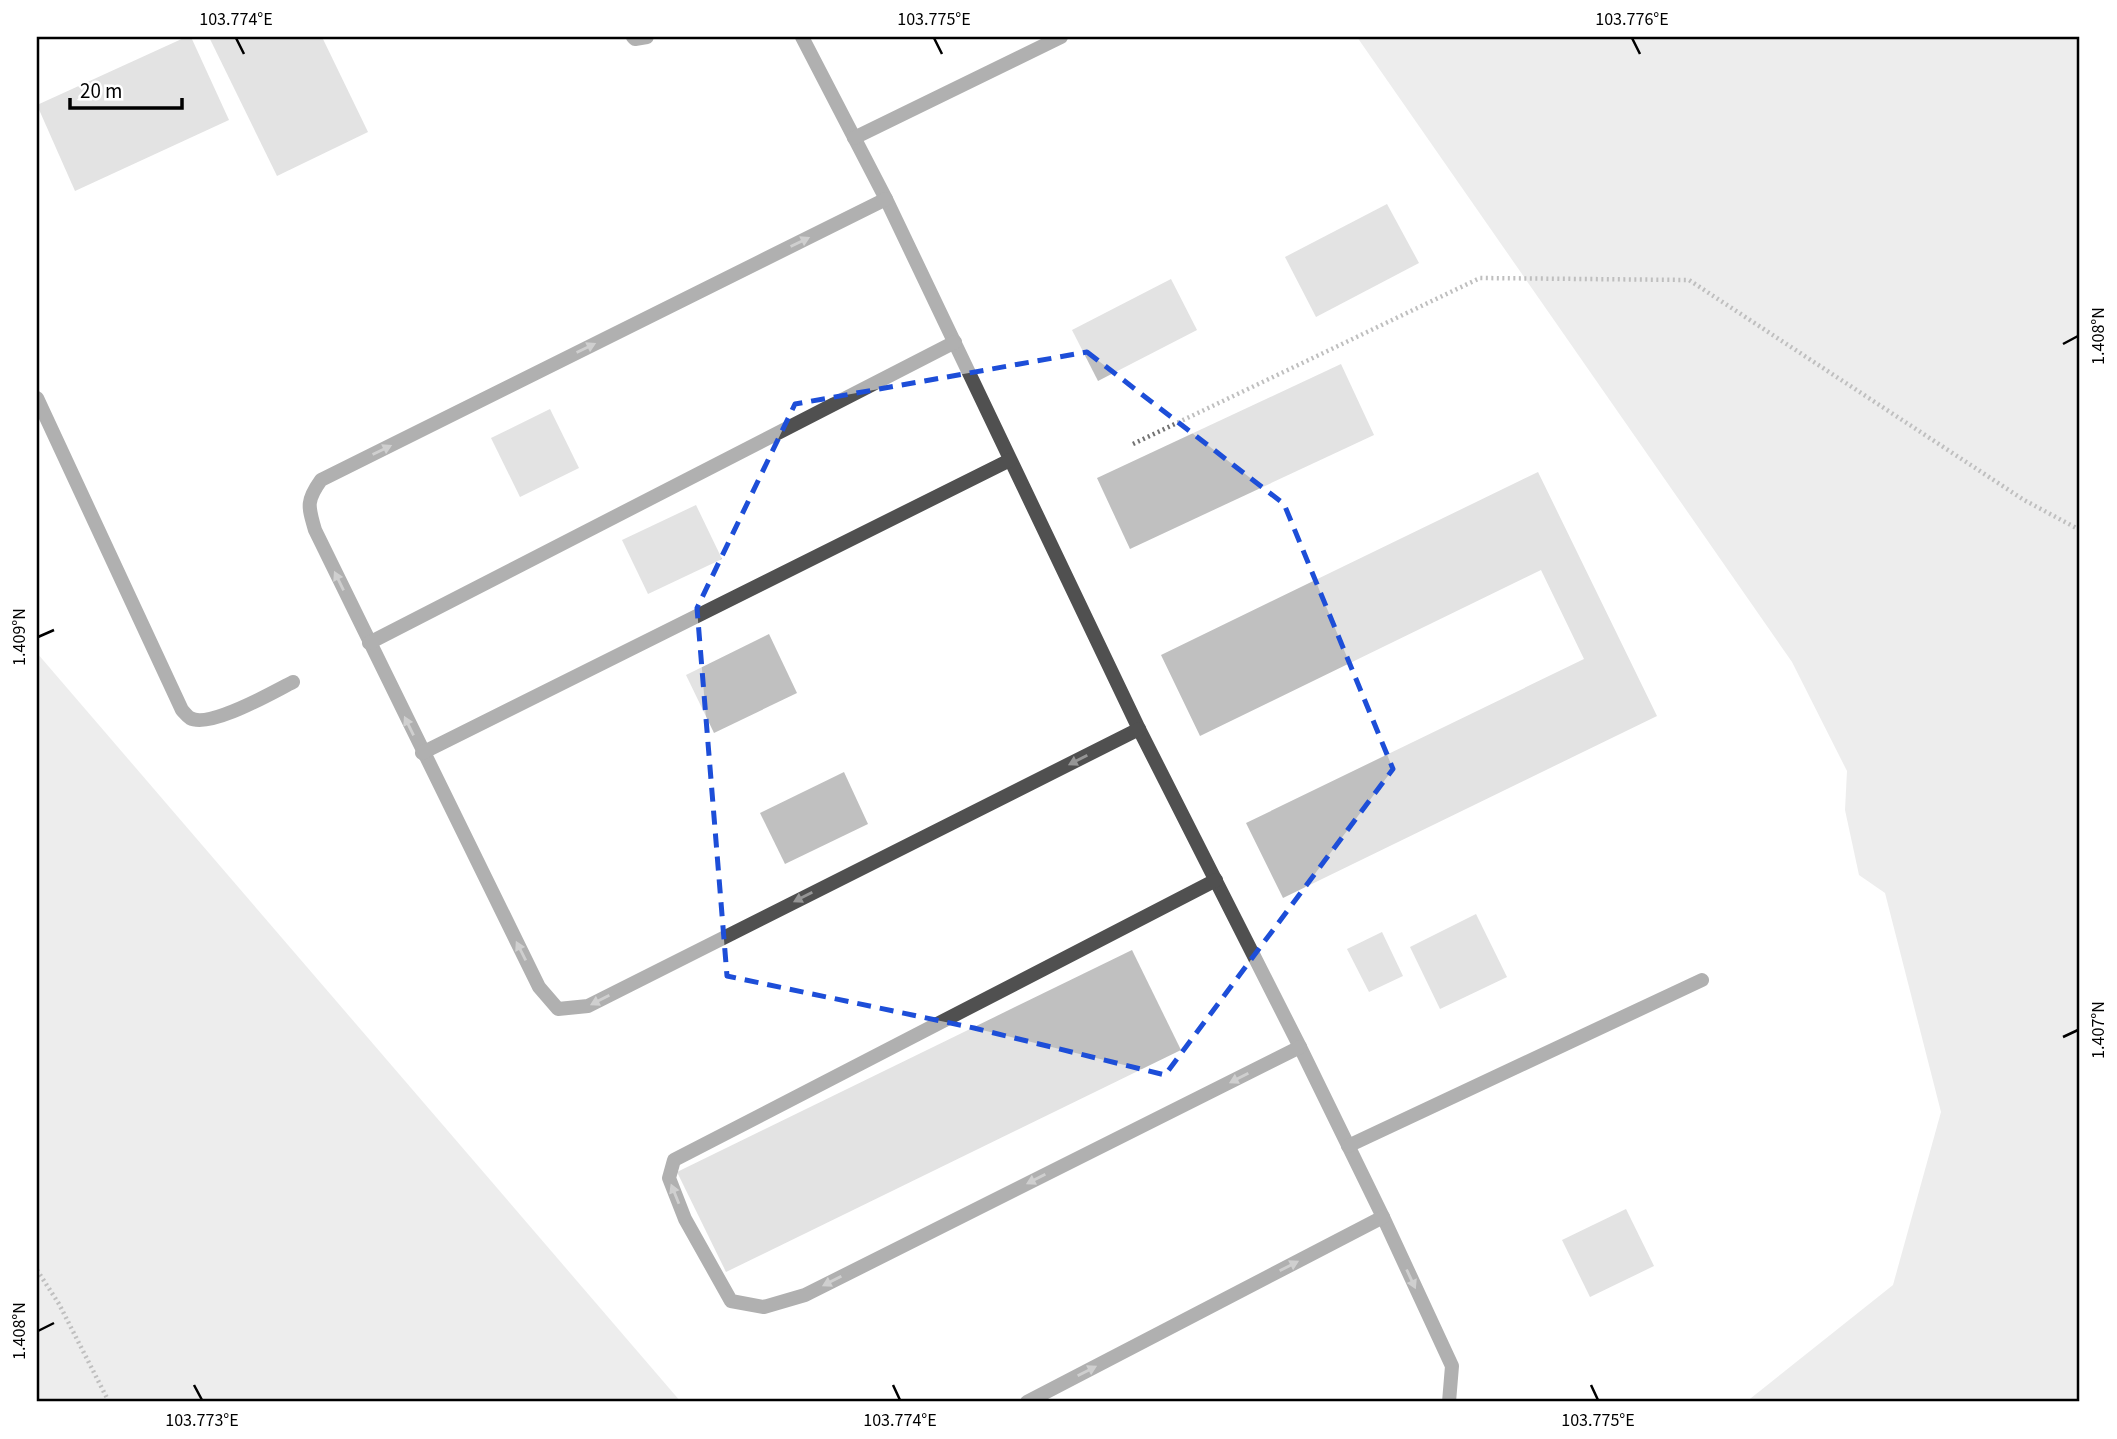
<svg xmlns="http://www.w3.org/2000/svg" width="2117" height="1439" viewBox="0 0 2117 1439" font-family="'Source Sans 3',sans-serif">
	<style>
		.green { fill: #d7d7d7 }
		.building { fill: #c0c0c0 }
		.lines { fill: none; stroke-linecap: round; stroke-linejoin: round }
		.path { stroke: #727272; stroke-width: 4.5; stroke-dasharray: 2 3.5; stroke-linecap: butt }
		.service { stroke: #505050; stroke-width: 14 }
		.oneway { fill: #969696 }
		.marked { fill: none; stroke: #1d4ed8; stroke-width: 5; stroke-dasharray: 14 9; stroke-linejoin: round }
		.ticks { fill: none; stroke: #000; stroke-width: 2.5 }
		.neatline { fill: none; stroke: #000; stroke-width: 2.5 }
		.ticks-label { font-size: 18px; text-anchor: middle; fill: #000 }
	</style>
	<rect width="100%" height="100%" fill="#fff"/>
	<g class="green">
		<polygon points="1357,37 2080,37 2080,1402 1746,1402 1893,1285 1941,1112 1885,893 1859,875 1845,810 1847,771 1792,662"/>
		<polygon points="37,653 681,1402 37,1402"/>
	</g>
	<g class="building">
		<polygon points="186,37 191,37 229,120 75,191 37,105"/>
		<polygon points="209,37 322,37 368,132 277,176"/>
		<polygon points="1387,204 1419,263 1316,317 1285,257"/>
		<polygon points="1171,279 1197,330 1098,381 1072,330"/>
		<polygon points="1341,364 1374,435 1130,549 1097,478"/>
		<polygon points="550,409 579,468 520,497 491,438"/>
		<polygon points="1538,472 1657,716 1283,898 1246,823 1584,659 1541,570 1200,736 1161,655"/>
		<polygon points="696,505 722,559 648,594 622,540"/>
		<polygon points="769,634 797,693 714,733 686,675"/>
		<polygon points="844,772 868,824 785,864 760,813"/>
		<polygon points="1476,914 1507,977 1440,1009 1410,947"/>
		<polygon points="1382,932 1403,976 1369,992 1347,949"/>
		<polygon points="1132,950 1181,1050 726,1272 677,1172"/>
		<polygon points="1626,1209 1654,1266 1590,1297 1562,1240"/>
	</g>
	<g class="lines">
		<g class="path">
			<polyline points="1133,444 1480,278 1689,280 2024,500 2080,530"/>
			<polyline points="37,1270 59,1304 109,1402"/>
		</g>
		<g class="service">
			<polyline points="633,37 635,39 647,37"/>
			<polyline points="802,37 886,199 1139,729 1300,1047 1383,1217 1452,1366 1449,1402"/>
			<polyline points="854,138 1061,37"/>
			<path d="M 886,199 L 321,480 C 306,501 308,506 315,530 L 539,987 L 558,1009 L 588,1006 L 1139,729"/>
			<path d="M 37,398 L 182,710 C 185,713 187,716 190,718 C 210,729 273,692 293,682"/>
			<polyline points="369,643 955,342"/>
			<polyline points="422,753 1010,460"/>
			<polyline points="1216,880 674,1160 669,1178 685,1219 731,1301 764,1307 805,1295 1300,1047"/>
			<polyline points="1348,1146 1702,980"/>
			<polyline points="1027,1402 1383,1217"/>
		</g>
	</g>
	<defs><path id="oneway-solid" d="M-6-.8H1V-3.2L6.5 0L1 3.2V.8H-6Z" transform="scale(1.75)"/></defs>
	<g class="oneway">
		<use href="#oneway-solid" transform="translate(800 242) rotate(-26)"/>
		<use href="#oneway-solid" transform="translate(586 348) rotate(-26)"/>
		<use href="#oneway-solid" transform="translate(382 450) rotate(-26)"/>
		<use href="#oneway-solid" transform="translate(339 581) rotate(-116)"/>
		<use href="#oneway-solid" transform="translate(409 726) rotate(-116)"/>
		<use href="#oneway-solid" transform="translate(1078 760) rotate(153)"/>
		<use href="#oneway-solid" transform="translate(803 897) rotate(153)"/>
		<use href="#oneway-solid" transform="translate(521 951) rotate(-117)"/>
		<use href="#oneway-solid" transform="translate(600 1000) rotate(153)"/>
		<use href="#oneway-solid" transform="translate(1239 1078) rotate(153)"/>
		<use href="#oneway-solid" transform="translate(1036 1179) rotate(153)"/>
		<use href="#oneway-solid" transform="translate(675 1194) rotate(-112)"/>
		<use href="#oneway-solid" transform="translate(1289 1266) rotate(-27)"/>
		<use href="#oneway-solid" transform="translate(1411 1279) rotate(65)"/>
		<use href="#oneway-solid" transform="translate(832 1281) rotate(153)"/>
		<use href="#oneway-solid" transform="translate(1087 1371) rotate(-27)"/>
	</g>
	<path d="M0 0H2117V1439H0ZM 1087,352 L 1284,504 L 1393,769 L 1165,1075 L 974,1028 L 727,976 L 697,608 L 795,404 Z" fill="#fff" fill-opacity=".55" fill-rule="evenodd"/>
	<path class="marked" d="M 1087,352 L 1284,504 L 1393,769 L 1165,1075 L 974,1028 L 727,976 L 697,608 L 795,404 Z"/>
	<path class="ticks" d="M 236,38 L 244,54M 934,38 L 942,54M 1632,38 L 1640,54M 2063,344 L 2078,336M 38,637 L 54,630M 2063,1037 L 2078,1030M 38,1331 L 54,1323M 194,1385 L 202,1400M 893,1385 L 900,1400M 1591,1385 L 1598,1400"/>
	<rect width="2117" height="1439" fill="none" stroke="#ffffff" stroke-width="77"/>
	<path d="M70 98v10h112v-10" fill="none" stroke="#000000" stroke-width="3.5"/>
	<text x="80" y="98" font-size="21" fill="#000000" stroke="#ffffff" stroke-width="5" paint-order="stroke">20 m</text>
	<rect x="38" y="38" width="2040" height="1362" class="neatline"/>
	<g class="ticks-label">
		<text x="236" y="25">103.774°E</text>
		<text x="934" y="25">103.775°E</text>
		<text x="1632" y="25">103.776°E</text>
		<text transform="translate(2098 336) rotate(-90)" y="6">1.408°N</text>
		<text transform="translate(19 637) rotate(-90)" y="6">1.409°N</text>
		<text transform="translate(2098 1030) rotate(-90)" y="6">1.407°N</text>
		<text transform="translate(19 1331) rotate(-90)" y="6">1.408°N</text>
		<text x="202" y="1426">103.773°E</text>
		<text x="900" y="1426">103.774°E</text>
		<text x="1598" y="1426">103.775°E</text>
	</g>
</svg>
